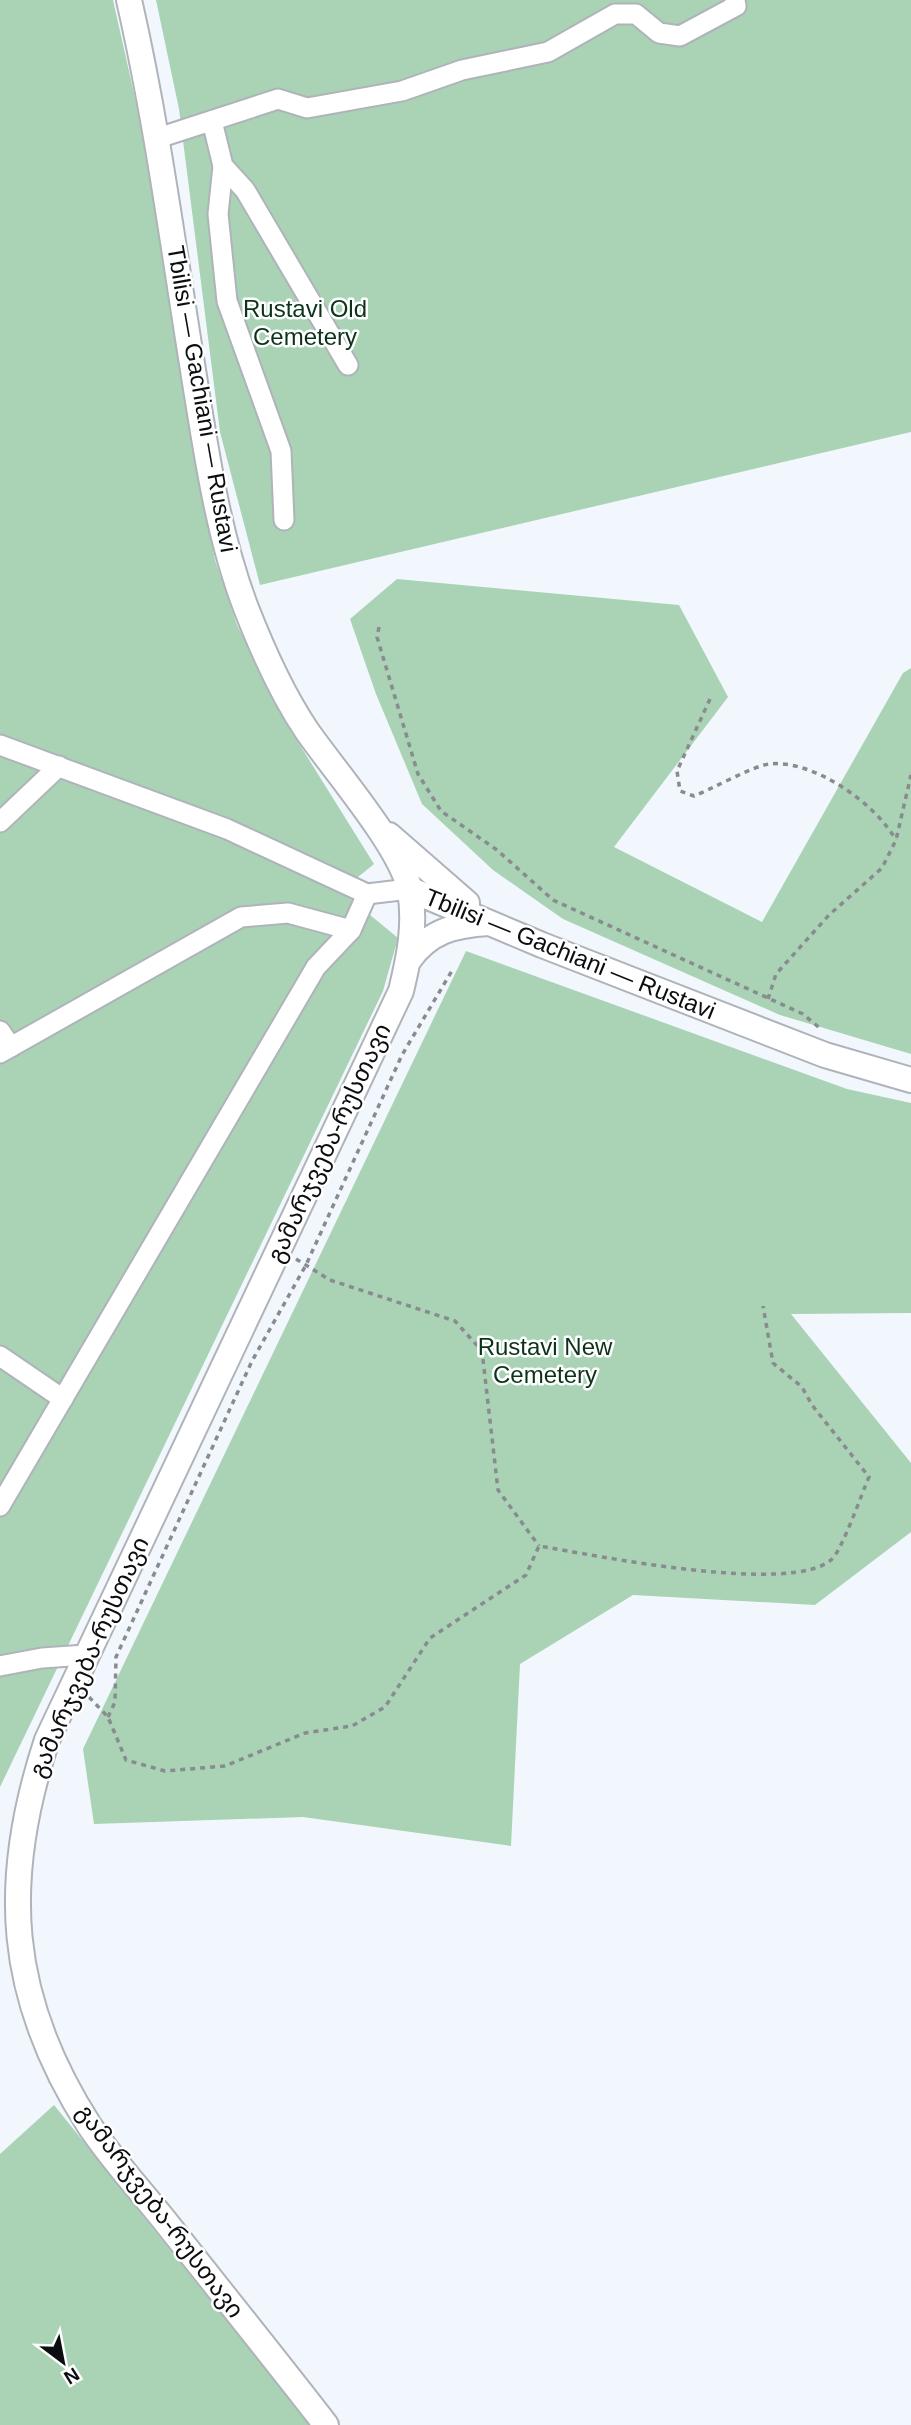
<svg xmlns="http://www.w3.org/2000/svg" width="911" height="2425" viewBox="0 0 911 2425" font-family="Helvetica,'Noto Sans Georgian',sans-serif">
	<style>
		.green { fill: #a9d3b4 }
		.lines { fill: none; stroke-linecap: round; stroke-linejoin: round }
		.minor-casing { stroke: #afb3ba; stroke-width: 23 }
		.major-casing { stroke: #afb3ba; stroke-width: 28 }
		.path { stroke: #888b8f; stroke-width: 3.5; stroke-dasharray: 5 5; stroke-linecap: butt }
		.minor { stroke: #fff; stroke-width: 19 }
		.major { stroke: #fff; stroke-width: 24 }
		.labels { text-anchor: middle; stroke-width: 5; stroke-linejoin: round; paint-order: stroke }
		.park-label { font-size: 24px; fill: #0c331a; stroke: #fff }
		.street-label { font-size: 24px; fill: #0c0d0f; stroke: #fff }
	</style>
	<rect width="100%" height="100%" fill="#f2f7fe"/>
	<g class="green">
		<polygon points="0,0 113,0 146,147 175,343 215,560 237,625 293,734 374,864 341,891 398,938 383,991 0,1787"/>
		<polygon points="156,0 911,0 911,432 260,585 220,432 179,109"/>
		<polygon points="397,579 679,605 728,697 614,847 762,922 903,673 911,668 911,1054 780,1015 563,919 493,870 422,804 376,694 350,619"/>
		<polygon points="466,951 847,1089 911,1103 911,1313 791,1314 911,1463 911,1532 815,1605 633,1595 520,1664 511,1846 303,1817 94,1824 83,1749"/>
		<polygon points="54,2105 87,2146 310,2425 0,2425 0,2154"/>
	</g>
	<g class="lines">
		<defs>
			<g id="minor">
				<polyline points="212,121 223,166 245,190 348,365"/>
				<polyline points="158,138 278,99 307,108 402,91 462,70 548,52 615,14 636,14 659,33 680,36 736,6 735,0"/>
				<polyline points="223,166 218,214 227,301 281,451 284,520"/>
				<polyline points="0,745 227,829 367,894 409,889"/>
				<polyline points="0,822 59,766"/>
				<polyline points="0,1031 11,1047"/>
				<polyline points="0,1053 241,917 288,913 351,930"/>
				<polyline points="0,1356 63,1399"/>
				<polyline points="0,1506 316,967 351,930 367,894"/>
				<polyline points="0,1666 42,1658 86,1655"/>
			</g>
			<g id="major">
				<path d="M 129,0 C 157,123 173,246 193,370 C 206,450 217,532 246,608 C 262,649 282,694 307,731 C 334,770 402,848 410,891 C 416,925 409,958 401,991 L 47,1740 C 0,1882 7,1997 89,2125 C 112,2160 142,2192 168,2225 C 221,2292 274,2358 326,2425"/>
				<polyline points="389,835 467,903"/>
				<polyline points="409,889 542,945 825,1055 911,1080"/>
				<path d="M 408,961 C 429,931 454,925 489,923"/>
			</g>
		</defs>
		<use href="#minor" class="minor-casing"/>
		<use href="#major" class="major-casing"/>
		<g class="path">
			<polyline points="379,627 377,637 418,774 441,811 497,850 553,900 803,1014 822,1030"/>
			<path d="M 710,699 L 677,771 L 680,791 L 694,796 C 712,789 753,766 769,764 C 813,759 875,803 896,840"/>
			<polyline points="768,999 776,974 829,915 882,868 896,840 911,775"/>
			<polyline points="296,1259 330,1280 455,1321 482,1351 498,1490 539,1546"/>
			<path d="M 89,1697 L 108,1717 L 126,1760 L 165,1771 L 225,1766 L 305,1733 L 352,1726 L 385,1707 L 430,1638 L 526,1575 L 539,1546 C 594,1555 793,1596 832,1559 C 842,1550 862,1493 869,1477 L 812,1405 L 802,1387 L 773,1363 L 763,1306"/>
			<polyline points="108,1717 115,1702 116,1657 252,1361 306,1265 402,1055 453,969"/>
		</g>
		<use href="#minor" class="minor"/>
		<use href="#major" class="major"/>
	</g>
	<g class="labels">
		<g class="park-label">
			<text x="305" y="317">Rustavi Old<tspan x="305" dy="28">Cemetery</tspan></text>
			<text x="545" y="1355">Rustavi New<tspan x="545" dy="28">Cemetery</tspan></text>
		</g>
		<g class="street-label">
			<text transform="translate(202 399) rotate(80)" y="8">Tbilisi — Gachiani — Rustavi</text>
			<text transform="translate(570 954) rotate(22)" y="8">Tbilisi — Gachiani — Rustavi</text>
			<text transform="translate(329 1143) rotate(-65)" y="8">გამარჯვება-რუსთავი</text>
			<text transform="translate(89 1657) rotate(-66)" y="8">გამარჯვება-რუსთავი</text>
			<text transform="translate(160 2211) rotate(53)" y="8">გამარჯვება-რუსთავი</text>
		</g>
	</g>
	<g transform="translate(63 2362) rotate(148)" stroke="#ffffff" stroke-width="5" paint-order="stroke">
	<path d="M0-5L12 26L0 18L-12 26Z" fill="#0c0d0f"/>
	<text y="-10" font-size="19" font-weight="bold" text-anchor="middle" fill="#0c0d0f">N</text>
	</g>
</svg>
